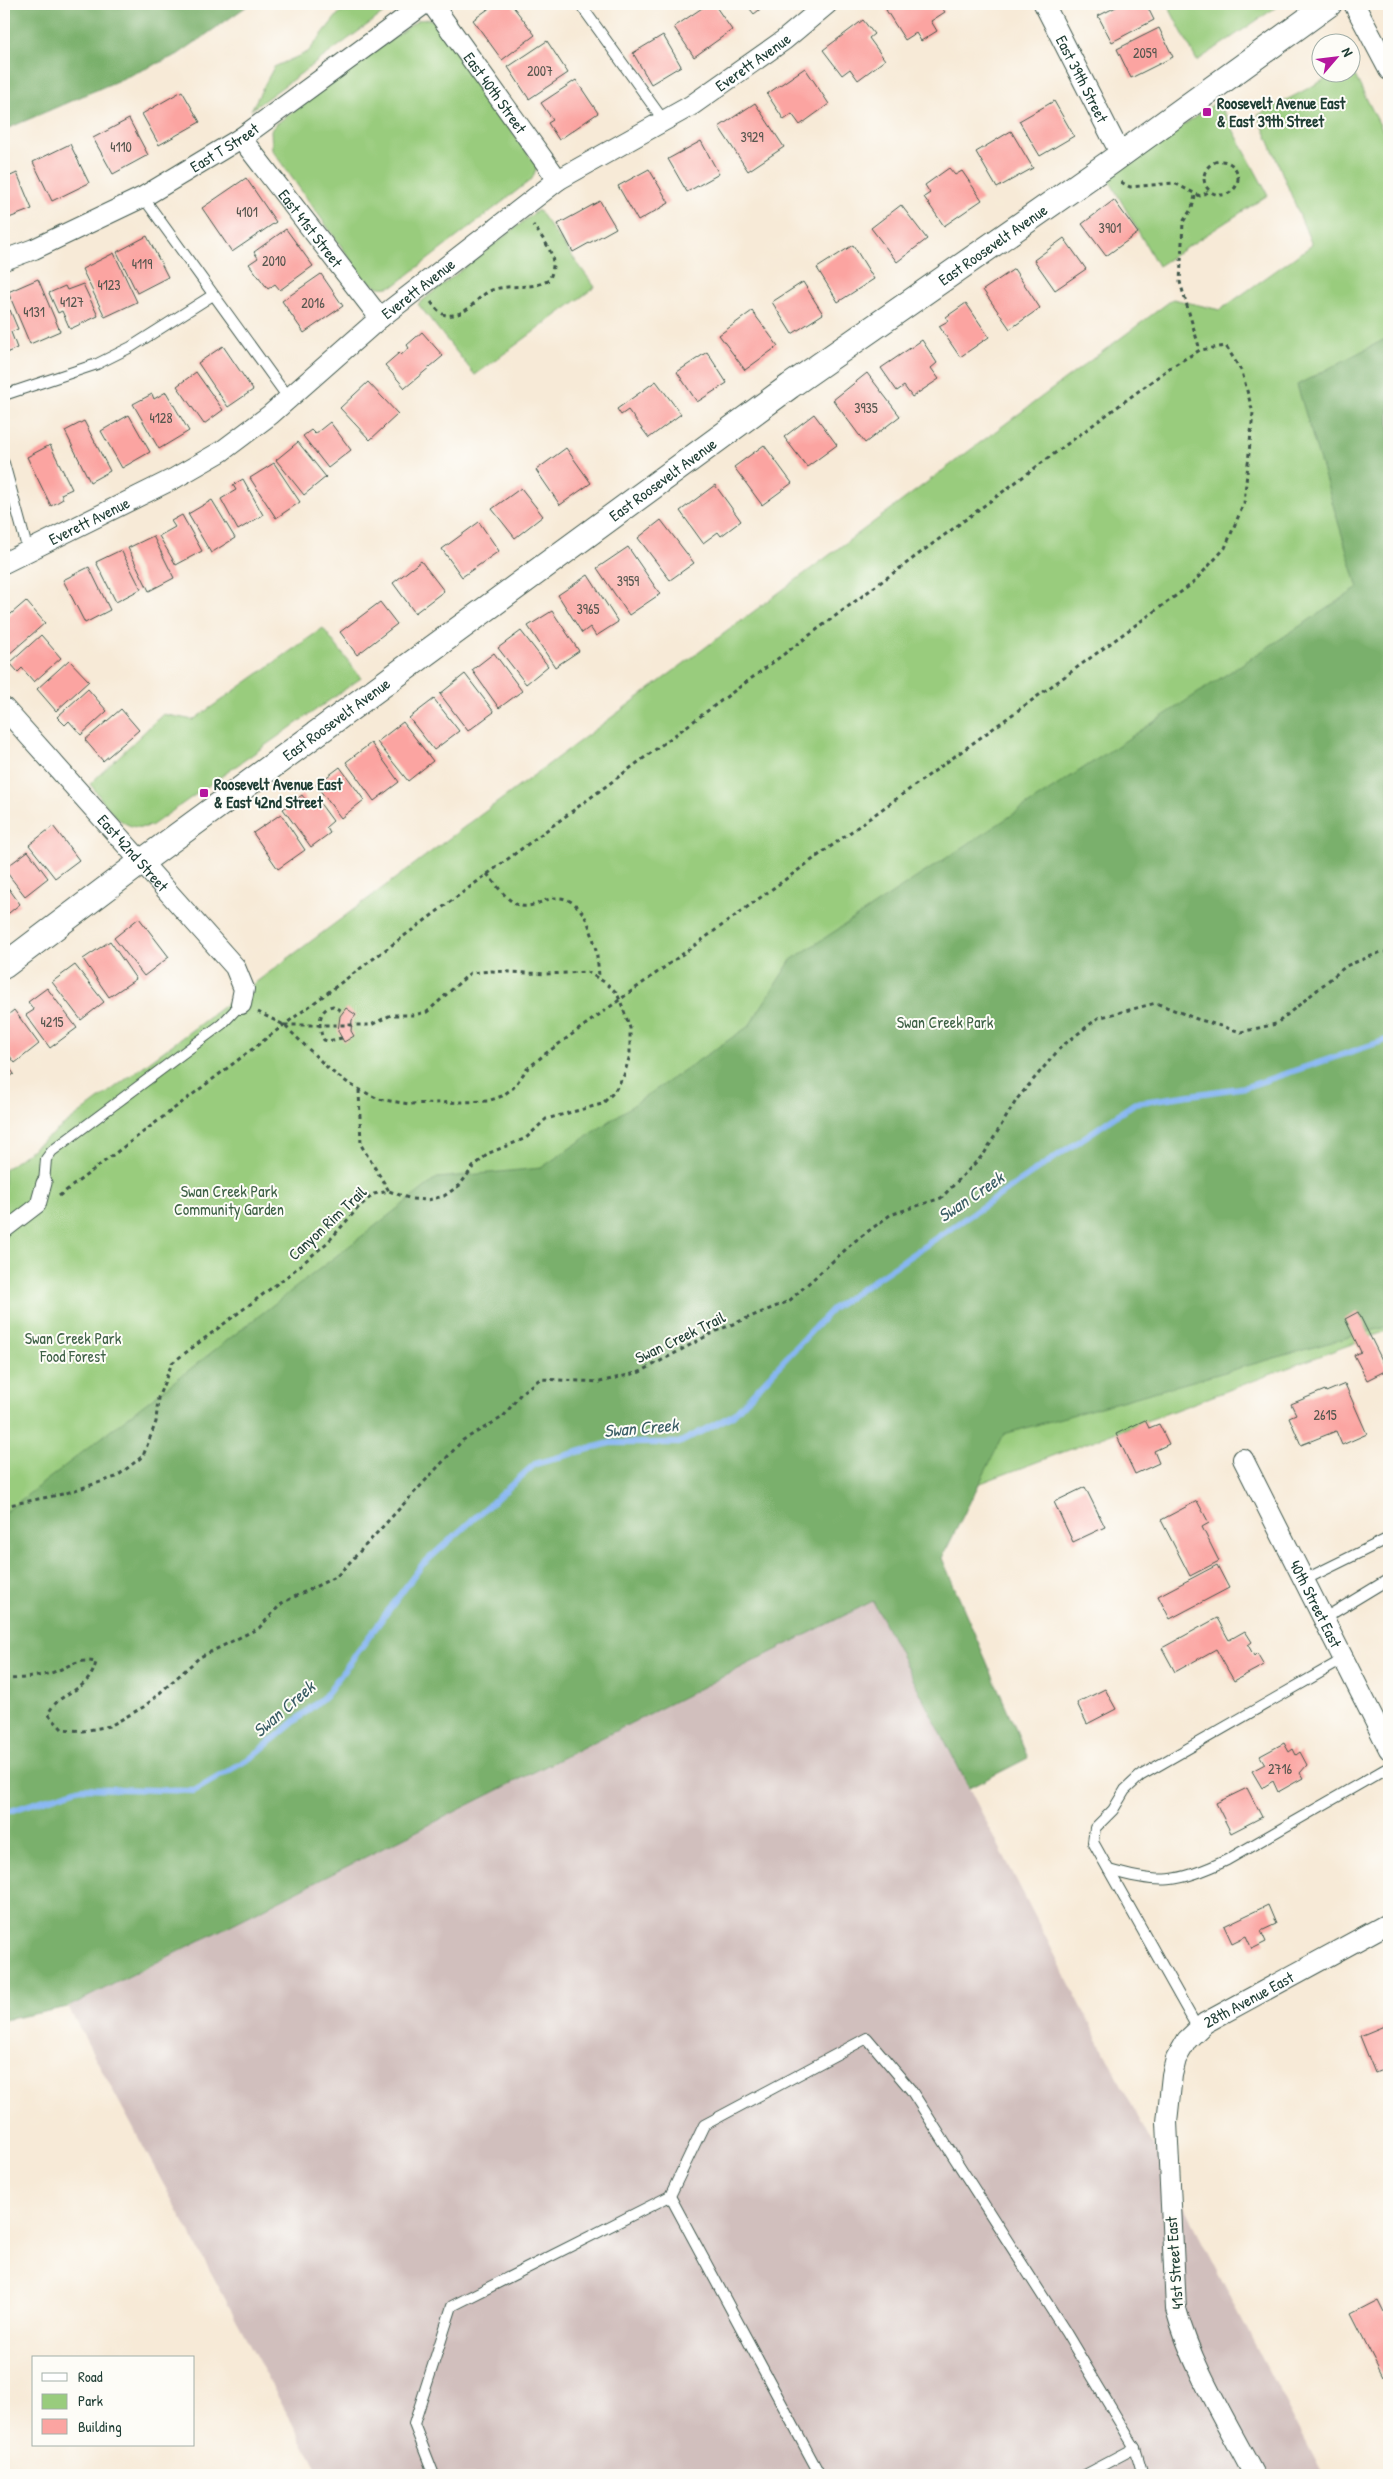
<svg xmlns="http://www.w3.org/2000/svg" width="1393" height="2479" viewBox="0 0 1393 2479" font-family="'Patrick Hand',sans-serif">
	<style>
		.industrial { fill: #d1bfbd }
		.green { fill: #99cc7d; stroke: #5c8458 }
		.forest { fill: #7ab06c; stroke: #4c7650 }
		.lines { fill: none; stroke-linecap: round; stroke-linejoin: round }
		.stream { stroke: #88b7f3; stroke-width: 6 }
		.building { fill: #fba4a1 }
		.service-casing { stroke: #3f574c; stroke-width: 12 }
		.pedestrian-casing { stroke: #3f574c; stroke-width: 17 }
		.minor-casing { stroke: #3f574c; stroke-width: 22 }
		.tertiary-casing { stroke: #3f574c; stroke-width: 27 }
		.path { stroke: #3f574c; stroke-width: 3; stroke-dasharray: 4 4; stroke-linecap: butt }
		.service { stroke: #fff; stroke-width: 10 }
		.pedestrian { stroke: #fff; stroke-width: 15 }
		.minor { stroke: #fff; stroke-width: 20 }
		.tertiary { stroke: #fff; stroke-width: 25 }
		.poi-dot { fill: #b5179e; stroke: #fdfcf7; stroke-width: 2 }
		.labels { text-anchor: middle; stroke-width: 4; stroke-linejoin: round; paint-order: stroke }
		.number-label { font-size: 14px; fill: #56574f }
		.street-label { font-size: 16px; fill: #1f3d34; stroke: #fdfcf7 }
		.poi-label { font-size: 16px; font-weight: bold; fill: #1f3d34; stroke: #fdfcf7; text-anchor: start }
		.park-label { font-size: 16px; fill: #3e6146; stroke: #fdfcf7 }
		.water-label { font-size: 18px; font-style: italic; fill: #395c64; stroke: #fdfcf7 }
	</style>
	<rect width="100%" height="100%" fill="#fdfcf7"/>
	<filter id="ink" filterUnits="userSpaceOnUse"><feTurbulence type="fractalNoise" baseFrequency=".02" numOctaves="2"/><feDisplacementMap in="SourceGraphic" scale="10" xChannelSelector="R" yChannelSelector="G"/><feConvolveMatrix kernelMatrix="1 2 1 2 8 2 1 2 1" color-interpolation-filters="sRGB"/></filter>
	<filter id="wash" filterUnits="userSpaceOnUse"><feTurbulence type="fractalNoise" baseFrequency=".0096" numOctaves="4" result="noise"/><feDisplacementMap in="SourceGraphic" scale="20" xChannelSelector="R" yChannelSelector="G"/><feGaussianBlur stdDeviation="1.12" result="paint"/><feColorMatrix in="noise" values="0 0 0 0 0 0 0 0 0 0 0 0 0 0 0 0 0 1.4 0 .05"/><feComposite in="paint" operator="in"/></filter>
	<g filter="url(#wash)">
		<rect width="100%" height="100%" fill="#f7ead7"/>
		<polygon class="industrial" points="873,1601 1322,2475 320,2475 68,2007"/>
		<g class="green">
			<polygon points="364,4 396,4 251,110 274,67 308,52 339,13 355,5"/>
			<polygon points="1167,4 1281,4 1197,61"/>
			<path d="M 430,19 L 440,25 L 537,167 L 532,179 L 395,285 C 381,290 376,287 364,278 L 272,150 L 271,130 L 276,124 L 418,20 Z"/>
			<polygon points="1351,68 1389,143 1389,1330 914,1508 4,1971 4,1170 1173,299 1220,310 1312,245 1258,115 1337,73 1350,72"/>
			<polygon points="1218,101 1268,195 1158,266 1108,178"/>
			<polygon points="538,210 595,287 475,375 418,304"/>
			<path d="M 323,628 L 361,678 L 151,826 C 120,834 107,805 90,784 L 163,714 L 193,720 Z"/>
		</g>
		<g class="forest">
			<polygon points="4,4 250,4 177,55 4,130"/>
			<polygon points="1389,337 1389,1326 1004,1434 942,1558 1028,1758 969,1788 873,1601 68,2007 4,2020 4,1513 437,1178 541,1168 749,1026 791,960 1358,588 1297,385"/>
		</g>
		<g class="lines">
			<polyline class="stream" points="4,1813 81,1788 194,1791 252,1757 325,1696 422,1565 535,1464 610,1443 679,1443 733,1415 832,1309 1135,1103 1246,1087 1389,1039"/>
		</g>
		<g id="blocks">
			<g class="building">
				<polygon points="495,4 511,4 535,35 502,60 473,20"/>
				<polygon points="708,4 714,4 732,30 694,57 674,27"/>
				<polygon points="746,4 767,4 754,14"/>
				<polygon points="895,4 939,4 945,12 931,21 937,31 921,41 916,33 905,40 886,10"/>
				<polygon points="1091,4 1105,4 1094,9"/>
				<polygon points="1122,4 1146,4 1154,20 1112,42 1098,16"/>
				<polygon points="863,20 874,34 869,38 885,60 858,80 850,69 842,75 823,50"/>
				<polygon points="1159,28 1173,57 1131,78 1117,49"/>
				<polygon points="663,35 681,66 651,84 633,53"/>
				<polygon points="547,41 568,73 529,99 508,67"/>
				<polygon points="805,68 829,104 800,125 792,114 784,120 767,94"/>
				<polygon points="576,80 598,113 559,140 548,123 553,120 541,103"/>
				<polygon points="182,91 200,122 159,145 142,114"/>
				<polygon points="1054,101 1074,136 1040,156 1019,121"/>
				<polygon points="755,103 784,147 748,171 719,127"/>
				<polygon points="129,119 148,155 113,174 93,138"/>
				<polygon points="1011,131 1033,168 997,188 976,152"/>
				<polygon points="701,141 719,174 687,192 668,159"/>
				<polygon points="70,144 89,183 52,201 33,162"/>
				<polygon points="949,168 955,175 962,171 982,200 944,226 924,197 930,193 925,185"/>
				<polygon points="649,169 669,203 638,221 618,186"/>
				<polygon points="17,173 32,209 4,220 4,179"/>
				<polygon points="246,178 276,222 232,252 202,208"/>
				<polygon points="1114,200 1138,233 1106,256 1082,224"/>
				<polygon points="600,201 616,228 573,252 558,224"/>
				<polygon points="901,205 927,239 897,262 871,228"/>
				<polygon points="286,229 313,266 280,290 275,284 268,289 249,264 258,258 254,252"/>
				<polygon points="147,236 168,277 137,293 117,252"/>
				<polygon points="1064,238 1086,269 1055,290 1034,260"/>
				<polygon points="853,245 874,279 838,302 817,268"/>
				<polygon points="114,253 137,302 105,317 82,269"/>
				<polygon points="1014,269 1040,308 1010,329 983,290"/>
				<polygon points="321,274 343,306 304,333 282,301"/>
				<polygon points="38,279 60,331 30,344 8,292"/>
				<polygon points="803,282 823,314 792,334 772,302"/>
				<polygon points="83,284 98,316 70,329 62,311 58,313 49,293 65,286 67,290"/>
				<polygon points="966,303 989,337 960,357 939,326 948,321 946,317"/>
				<polygon points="10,310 18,329 11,332 17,348 4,354 4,312"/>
				<polygon points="752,311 778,346 745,370 719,335"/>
				<polygon points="422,332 443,356 405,388 385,365 399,353 401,355 409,348 407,345"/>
				<polygon points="922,340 937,363 931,368 939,379 912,397 904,386 897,391 881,368"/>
				<polygon points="223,346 253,390 228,407 198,363"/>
				<polygon points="707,352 727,383 697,402 677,372"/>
				<polygon points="196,372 223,410 204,424 177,386"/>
				<polygon points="867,373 900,416 865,443 833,400"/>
				<polygon points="656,381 681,414 649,438 628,410 621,415 617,409"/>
				<polygon points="368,382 398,414 370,440 340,408"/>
				<polygon points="166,392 189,431 159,449 133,404 152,394 154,399"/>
				<polygon points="814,414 837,445 807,467 784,437"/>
				<polygon points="129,415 150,452 122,468 101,431"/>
				<polygon points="84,421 110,471 90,482 65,431"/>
				<polygon points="330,422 351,450 328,468 303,436 311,430 315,434"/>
				<polygon points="298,442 326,477 304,495 276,460"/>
				<polygon points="50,445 72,489 61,494 63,499 51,506 27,457"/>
				<polygon points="764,445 792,483 762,505 734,467"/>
				<polygon points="566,448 591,483 560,505 536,470"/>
				<polygon points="274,463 300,502 276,518 250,478"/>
				<polygon points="243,479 263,515 238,530 221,499 236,490 233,485"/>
				<polygon points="715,485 741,521 721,536 718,532 703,543 680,511"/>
				<polygon points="521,488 543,516 515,538 492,509"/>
				<polygon points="212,500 235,538 211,553 188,514"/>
				<polygon points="182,515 202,551 176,565 159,536 175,527 171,521"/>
				<polygon points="661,520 694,563 670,580 638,538"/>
				<polygon points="479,522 499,551 462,577 442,549"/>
				<polygon points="153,536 174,578 149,591 128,548"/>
				<polygon points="628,547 660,594 629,615 597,568"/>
				<polygon points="121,550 141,589 116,602 96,562"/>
				<polygon points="421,561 444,591 415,613 393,583"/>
				<polygon points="89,567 110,610 85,623 63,580"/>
				<polygon points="588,575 618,622 596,636 590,627 582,633 558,595"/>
				<polygon points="26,601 45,623 8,655 4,649 4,620"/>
				<polygon points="380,602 397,624 357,655 340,632"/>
				<polygon points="552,611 579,651 555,667 528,626"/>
				<polygon points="521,631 548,666 526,684 498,648"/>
				<polygon points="41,635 61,658 34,682 22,668 18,672 10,663"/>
				<polygon points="494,653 522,691 499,708 472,670"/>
				<polygon points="69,660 89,681 56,711 37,689"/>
				<polygon points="465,674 494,712 468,731 440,694"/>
				<polygon points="88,689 107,711 81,735 69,721 65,725 57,717"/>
				<polygon points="434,699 459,731 434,750 409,718"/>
				<polygon points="121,709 139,730 103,761 85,740"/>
				<polygon points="403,722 433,761 408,781 377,742"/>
				<polygon points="371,743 399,782 374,801 346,762"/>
				<polygon points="340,767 364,800 341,818 316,785"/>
				<polygon points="302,795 311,808 319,802 333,821 326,827 330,833 311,847 283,809"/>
				<polygon points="281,814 305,850 278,869 253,833"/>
				<polygon points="53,826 79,860 55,878 29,845"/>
				<polygon points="28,851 48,878 25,896 4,869"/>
				<polygon points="4,882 20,904 4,917"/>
				<polygon points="139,918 169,957 144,976 114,938"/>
				<polygon points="110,941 136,979 109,997 83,959"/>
				<polygon points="75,965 104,1002 81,1020 52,982"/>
				<polygon points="47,988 77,1028 50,1048 26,1015 34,1010 28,1002"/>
				<polygon points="346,1008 356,1015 352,1020 351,1031 354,1036 344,1042 338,1031 340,1016"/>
				<polygon points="14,1010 39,1044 15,1063 4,1048 4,1018"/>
				<polygon points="4,1060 14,1074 4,1081"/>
				<polygon points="1358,1312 1387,1370 1367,1380 1354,1355 1361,1352 1345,1319"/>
				<polygon points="1345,1384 1367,1434 1342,1445 1336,1431 1301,1445 1289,1417 1296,1414 1291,1404 1325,1390 1326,1392"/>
				<polygon points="1145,1420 1149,1428 1159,1424 1169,1444 1154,1451 1159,1463 1135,1474 1116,1434"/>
				<polygon points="1085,1487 1105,1527 1073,1542 1054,1502"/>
				<polygon points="1197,1501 1209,1523 1202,1527 1219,1561 1190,1576 1161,1520"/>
				<polygon points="1217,1565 1229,1588 1170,1619 1158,1596"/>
				<polygon points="1217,1618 1229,1640 1245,1631 1252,1642 1248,1645 1254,1656 1257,1653 1264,1665 1234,1681 1216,1649 1175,1672 1162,1648"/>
				<polygon points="1105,1689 1116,1709 1087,1724 1077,1703"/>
				<polygon points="1284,1743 1289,1752 1293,1749 1296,1755 1300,1752 1307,1765 1300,1773 1303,1778 1278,1792 1273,1781 1262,1788 1252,1771 1265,1764 1260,1756"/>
				<polygon points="1247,1788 1262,1817 1231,1833 1216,1803"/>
				<polygon points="1268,1905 1276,1924 1261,1931 1266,1942 1252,1949 1246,1936 1232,1943 1224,1926"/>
				<polygon points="1389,2024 1389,2067 1375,2073 1360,2036"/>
				<polygon points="1378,2300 1389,2322 1389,2374 1383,2377 1351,2314"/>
			</g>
		</g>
	</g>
	<g filter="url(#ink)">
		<use href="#blocks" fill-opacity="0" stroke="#3f574c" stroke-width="1"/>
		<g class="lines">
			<defs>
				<g id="service">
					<polyline points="580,4 664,121"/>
					<polyline points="143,197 289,399"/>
					<polyline points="4,395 97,364 131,347 213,295"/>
					<polyline points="4,463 28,551"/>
					<polyline points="44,1183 46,1159 52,1151 222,1024 241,1004"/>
					<polyline points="1304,1580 1389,1538"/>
					<polyline points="1323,1619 1389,1579"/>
					<path d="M 1109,1870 C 1160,1885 1179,1883 1227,1860 L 1389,1767"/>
					<polyline points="1198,2029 1093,1842 1095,1828 1113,1810 1125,1790 1140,1776 1344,1659"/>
					<polyline points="434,2475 414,2424 452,2306 670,2196"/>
					<polyline points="820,2475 670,2196 704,2125 867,2038 911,2090 1065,2331 1135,2448 1143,2475"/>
					<polyline points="1084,2475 1135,2448"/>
				</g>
				<polyline id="pedestrian" points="4,1231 38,1205 44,1183"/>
				<g id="minor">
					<path id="s1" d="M 432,4 L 558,180"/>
					<path id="s2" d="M 1044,4 L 1121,155"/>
					<polyline points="1354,4 1389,70"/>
					<path id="s3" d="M 241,138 L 380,318"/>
					<path id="s4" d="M 4,260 L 34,249 L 143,197 L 241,138 L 424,4"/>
					<path id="s5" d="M 4,563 L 175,478 L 222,451 L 270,415 L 380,318 L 558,180 L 692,105 L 784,40 L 827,4"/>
					<path id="s6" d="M 4,708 L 235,967 L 244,989 L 241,1004"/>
					<path id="s7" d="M 1243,1459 L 1389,1749"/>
					<path id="s8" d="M 1254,2475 C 1226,2421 1192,2368 1176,2309 L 1167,2122 L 1172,2075 L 1176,2059 L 1187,2040 L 1205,2023 L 1389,1923"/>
				</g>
				<g id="tertiary">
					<path id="s9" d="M 4,966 L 140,863 L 790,386 L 1108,164 L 1329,4"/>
				</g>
			</defs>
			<use href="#service" class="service-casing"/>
			<use href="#pedestrian" class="pedestrian-casing"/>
			<use href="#minor" class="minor-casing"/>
			<use href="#tertiary" class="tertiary-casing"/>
			<g class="path">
				<circle cx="1221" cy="178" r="17"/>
				<polyline points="1121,182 1130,187 1174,183 1200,196 1211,191"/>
				<polyline points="1195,196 1192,208 1183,222 1180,282 1200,350"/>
				<path d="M 431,302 C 437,310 442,317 453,315 C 470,313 477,296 492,290 C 512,283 531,291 549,280 C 560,258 546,243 533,225"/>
				<path d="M 487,874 C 496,884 508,903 521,906 C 533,908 544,899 555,898 C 590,895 598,953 599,978"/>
				<path d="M 342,1038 L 328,1041 L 324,1040 C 318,1029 317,1009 333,1006 L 343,1012"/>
				<polyline points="359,1090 361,1145 389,1191"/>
				<polyline points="59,1196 284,1025 1171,367 1200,350 1226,346 1242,372 1253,413 1244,503 1225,548 1192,584 545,1054 527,1069 513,1088 502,1096 488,1101 409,1104 378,1099 351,1085 331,1071 284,1025 258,1012"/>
				<polyline points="4,1506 63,1494 116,1477 143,1456 156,1422 158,1398 172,1363 290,1274 328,1242 359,1207 374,1194 389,1191 411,1199 428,1200 444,1196 460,1185 473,1167 489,1153 526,1138 546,1119 602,1104 614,1092 624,1075 630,1055 630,1028 620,1000 616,992 606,983 587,972 546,974 492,971 470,973 427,1012 413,1015 391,1015 371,1025 285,1025"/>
				<path d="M 4,1679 C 20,1679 36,1677 51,1673 C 69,1667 76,1658 96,1662 C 88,1695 62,1687 48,1714 L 62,1729 L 83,1731 L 110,1726 L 145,1706 L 200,1657 L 259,1628 L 282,1603 L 337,1576 L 463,1440 L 503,1417 L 522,1392 L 540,1379 L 600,1382 L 640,1372 L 716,1331 L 789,1301 L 855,1241 L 890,1215 L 941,1198 L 984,1154 L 1017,1099 L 1061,1047 L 1098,1018 L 1156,1003 L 1197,1019 L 1241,1032 L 1276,1024 L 1346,966 L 1381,952 L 1389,952"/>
			</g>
			<use href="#service" class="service"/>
			<use href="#pedestrian" class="pedestrian"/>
			<use href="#minor" class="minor"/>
			<use href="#tertiary" class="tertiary"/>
		</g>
	</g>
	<g class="poi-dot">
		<rect x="1202" y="107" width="10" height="10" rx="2.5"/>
		<rect x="199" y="788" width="10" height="10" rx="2.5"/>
	</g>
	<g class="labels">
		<g class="number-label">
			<text x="1145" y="58">2059</text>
			<text x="540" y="76">2007</text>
			<text x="752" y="142">3929</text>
			<text x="121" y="152">4110</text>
			<text x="247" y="217">4101</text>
			<text x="1110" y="233">3901</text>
			<text x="274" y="266">2010</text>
			<text x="142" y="269">4119</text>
			<text x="109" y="290">4123</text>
			<text x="72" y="307">4127</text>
			<text x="313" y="308">2016</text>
			<text x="34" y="317">4131</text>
			<text x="866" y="413">3935</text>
			<text x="161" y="423">4128</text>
			<text x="628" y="586">3959</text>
			<text x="588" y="614">3965</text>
			<text x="52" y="1027">4215</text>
			<text x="1325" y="1420">2615</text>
			<text x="1280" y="1774">2716</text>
		</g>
		<g class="street-label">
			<text dy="6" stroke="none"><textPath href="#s5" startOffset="905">Everett Avenue</textPath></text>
			<text dy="6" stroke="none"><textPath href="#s2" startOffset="84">East 39th Street</textPath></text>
			<text dy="6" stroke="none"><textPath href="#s1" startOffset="109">East 40th Street</textPath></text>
			<text dy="6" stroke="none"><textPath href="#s4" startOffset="248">East T Street</textPath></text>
			<text dy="6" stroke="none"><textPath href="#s3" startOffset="114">East 41st Street</textPath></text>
			<text dy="6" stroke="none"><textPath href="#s9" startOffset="1224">East Roosevelt Avenue</textPath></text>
			<text dy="6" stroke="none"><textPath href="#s5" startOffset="500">Everett Avenue</textPath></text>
			<text dy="6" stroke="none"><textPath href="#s9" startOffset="819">East Roosevelt Avenue</textPath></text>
			<text dy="6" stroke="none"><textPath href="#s5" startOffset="95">Everett Avenue</textPath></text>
			<text dy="6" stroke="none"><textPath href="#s9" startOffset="414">East Roosevelt Avenue</textPath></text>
			<text dy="6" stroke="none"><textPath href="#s6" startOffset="194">East 42nd Street</textPath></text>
			<text transform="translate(327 1223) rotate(-43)" y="6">Canyon Rim Trail</text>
			<text transform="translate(680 1337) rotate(-26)" y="6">Swan Creek Trail</text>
			<text dy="6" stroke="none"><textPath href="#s7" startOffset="162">40th Street East</textPath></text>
			<text dy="6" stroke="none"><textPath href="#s8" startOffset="531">28th Avenue East</textPath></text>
			<text transform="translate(1174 2263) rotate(-94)" y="6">41st Street East</text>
		</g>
		<g class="poi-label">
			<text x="1217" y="109">Roosevelt Avenue East<tspan x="1217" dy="18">&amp; East 39th Street</tspan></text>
			<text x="214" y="790">Roosevelt Avenue East<tspan x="214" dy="18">&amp; East 42nd Street</tspan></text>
		</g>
		<g class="park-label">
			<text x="945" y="1028">Swan Creek Park</text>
			<text x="229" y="1197">Swan Creek Park<tspan x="229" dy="18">Community Garden</tspan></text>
			<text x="73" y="1344">Swan Creek Park<tspan x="73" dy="18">Food Forest</tspan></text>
		</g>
		<g class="water-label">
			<text transform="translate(971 1197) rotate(-34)" y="6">Swan Creek</text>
			<text transform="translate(641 1428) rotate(-5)" y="6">Swan Creek</text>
			<text transform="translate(284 1709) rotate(-41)" y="6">Swan Creek</text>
		</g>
	</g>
	<rect width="1393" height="2479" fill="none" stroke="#fdfcf7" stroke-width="20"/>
	<rect x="32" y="2356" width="162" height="90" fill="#fdfcf7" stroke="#a4b0a9"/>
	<rect x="42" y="2373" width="25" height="8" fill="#ffffff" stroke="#a4b0a9"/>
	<text x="78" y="2382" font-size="15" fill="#1f3d34">Road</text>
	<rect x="42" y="2394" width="25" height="15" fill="#99cc7d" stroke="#a4b0a9"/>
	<text x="78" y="2406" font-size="15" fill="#1f3d34">Park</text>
	<rect x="42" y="2419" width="25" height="15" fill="#fba4a1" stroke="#a4b0a9"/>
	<text x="78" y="2432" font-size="15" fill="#1f3d34">Building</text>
	<g transform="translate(1336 58) rotate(62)"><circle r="24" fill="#fdfcf7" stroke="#a4b0a9"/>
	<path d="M0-4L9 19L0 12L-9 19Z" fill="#b5179e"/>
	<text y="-8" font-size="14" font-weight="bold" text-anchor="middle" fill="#1f3d34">N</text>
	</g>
</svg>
